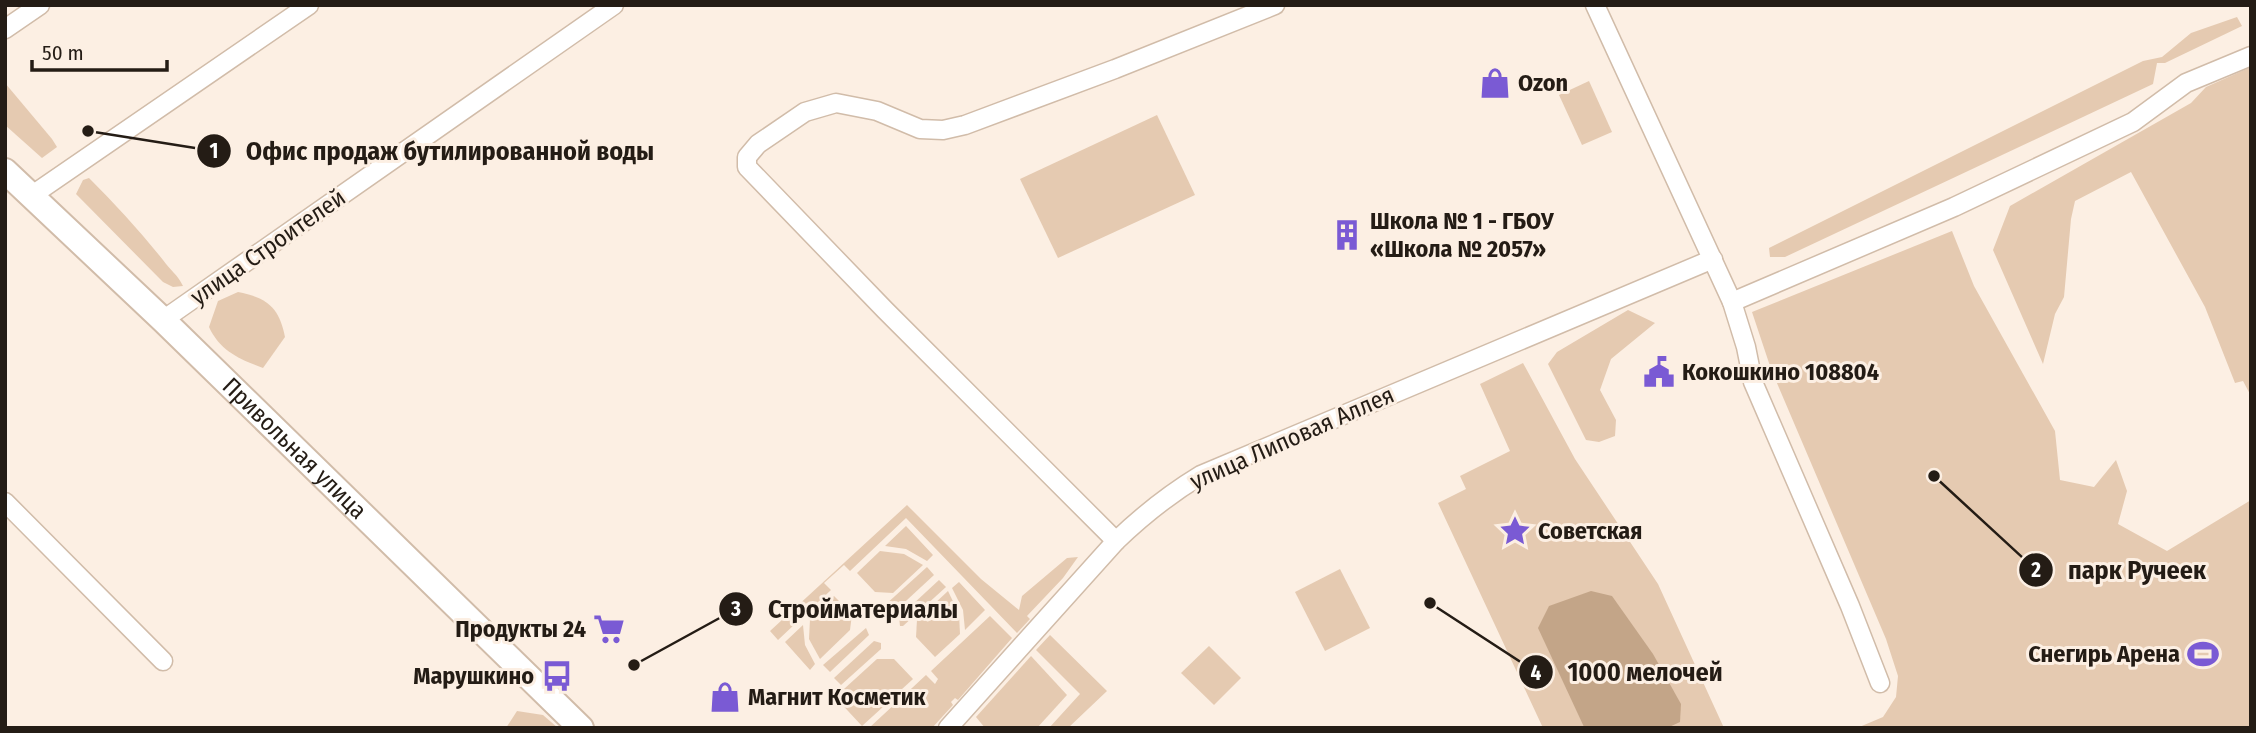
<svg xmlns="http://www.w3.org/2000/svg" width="2256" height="733" viewBox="0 0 2256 733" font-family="'Fira Sans Condensed',sans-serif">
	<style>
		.green { fill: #e5cab1 }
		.water { fill: #c3a588 }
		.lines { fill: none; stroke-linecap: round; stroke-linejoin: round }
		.street-casing { stroke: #d1bca9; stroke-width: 21 }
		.secondary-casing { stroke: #d1bca9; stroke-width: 28 }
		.street { stroke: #fff; stroke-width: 18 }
		.secondary { stroke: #fff; stroke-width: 24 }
		.labels { text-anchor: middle; stroke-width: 6; stroke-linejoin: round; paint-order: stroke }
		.poi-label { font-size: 24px; font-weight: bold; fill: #241c15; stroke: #fcefe3; text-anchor: start }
		.street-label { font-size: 24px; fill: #241c15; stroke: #fcefe3 }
		.leader { fill: none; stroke: #241c15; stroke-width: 2.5 }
		.callout-dot { fill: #241c15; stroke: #fcefe3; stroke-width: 2.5 }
		.mark-label { font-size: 21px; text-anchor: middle; font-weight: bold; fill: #fff }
		.callout-label { font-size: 26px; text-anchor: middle; font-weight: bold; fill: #241c15; stroke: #fcefe3; stroke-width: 6; stroke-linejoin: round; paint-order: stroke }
	</style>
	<rect width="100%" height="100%" fill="#fcefe3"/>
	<g class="green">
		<polygon points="2237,17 2242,26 2165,63 2157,63 2153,84 1785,257 1770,257 1769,248 2143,61 2162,57 2191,33"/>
		<polygon points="2251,67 2251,396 2243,381 2235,383 2205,307 2131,172 2075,201 2071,219 2064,297 2055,314 2043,364 1993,250 2010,206 2191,103 2206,87"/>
		<polygon points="1589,81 1612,132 1582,145 1559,95"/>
		<polygon points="5,83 52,139 57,147 42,158 5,125"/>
		<polygon points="1157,115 1195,195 1058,258 1020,179"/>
		<path d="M 89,178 C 115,204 140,231 163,260 C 170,270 178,275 183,286 L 173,287 L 163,282 L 76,194 L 83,180 Z"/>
		<polygon points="1952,231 1974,286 2055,431 2060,480 2094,487 2116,460 2127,491 2118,524 2167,551 2251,500 2251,728 1857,728 1883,717 1896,697 1898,676 1886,639 1771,369 1752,312"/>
		<path d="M 238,292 C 267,298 279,307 285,337 L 263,368 C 239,359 220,351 209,327 L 218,301 Z"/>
		<polygon points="1628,310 1655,323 1611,359 1600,390 1616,420 1615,436 1599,442 1586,440 1548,364 1557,352"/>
		<polygon points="1523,363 1575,459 1658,584 1724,728 1543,728 1438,503 1466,489 1460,476 1510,451 1480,384"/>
		<polygon points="907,505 981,579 1019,610 1022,596 1067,558 1078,557 1063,578 1027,616 1030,619 1017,633 906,518 850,571 844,565 824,583 831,590 778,640 770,631"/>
		<polygon points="906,526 933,555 927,561 906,549 885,546"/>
		<polygon points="880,551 904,554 923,565 893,593 875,592 857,573"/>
		<polygon points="927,567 934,575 894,612 885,610 884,606"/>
		<polygon points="1340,569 1370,628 1325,651 1295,592"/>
		<polygon points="939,580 946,587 903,626 900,626 899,617"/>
		<polygon points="959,582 985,610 965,630 963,610 952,588"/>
		<polygon points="948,591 959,614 960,634 935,657 916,637 917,620"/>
		<polygon points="834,596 852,614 850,630 820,659 809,639 810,619"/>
		<polygon points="990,616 1012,638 958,700 955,698 951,702 953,705 932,728 869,728 926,675 935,684 938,679 931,671"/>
		<polygon points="803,625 805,645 815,664 810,670 785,642"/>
		<polygon points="866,628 869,635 830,672 823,665"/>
		<polygon points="1050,635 1107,691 1068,728 1049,728 1080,694 1036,650"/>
		<polygon points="874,641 881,643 881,649 841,685 834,678"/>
		<polygon points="1209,646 1241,678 1214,705 1181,673"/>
		<polygon points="1031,656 1067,695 1037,728 985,728 976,717"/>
		<polygon points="877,659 894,659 913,679 889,701 867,699 844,689"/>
		<polygon points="840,692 862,703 884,706 862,726 835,697"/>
		<polygon points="517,711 543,715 558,728 506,728"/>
	</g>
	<polygon class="water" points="1591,591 1612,596 1653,654 1681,704 1680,722 1667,728 1584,727 1538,628 1549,606"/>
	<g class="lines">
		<defs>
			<g id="street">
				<polyline points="1595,5 1732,302 1746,347 1753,382 1850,606 1880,683"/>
				<polyline points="5,29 40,5"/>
				<polyline points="31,196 309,5"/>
				<polyline points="1732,302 1954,207 2133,122 2186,83 2251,56"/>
				<polyline points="163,320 614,5"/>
				<polyline points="5,502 163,661"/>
				<polyline points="1116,541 885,310 747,167 747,157 758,144 805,112 836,103 877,111 920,129 943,130 965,125 1115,69 1275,5"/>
				<path d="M 948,728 L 1116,541 C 1144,514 1168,495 1201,475 L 1713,259"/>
			</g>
			<g id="secondary">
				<path id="s1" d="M 5,171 L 163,320 L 581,728"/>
			</g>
		</defs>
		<use href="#street" class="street-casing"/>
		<use href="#secondary" class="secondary-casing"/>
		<use href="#street" class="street"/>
		<use href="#secondary" class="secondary"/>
	</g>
	<defs>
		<symbol id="shop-bare" viewBox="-9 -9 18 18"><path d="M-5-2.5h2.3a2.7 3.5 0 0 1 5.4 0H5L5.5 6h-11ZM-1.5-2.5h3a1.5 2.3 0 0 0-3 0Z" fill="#7a5ad4" stroke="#fcefe3" stroke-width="2.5" paint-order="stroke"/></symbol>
		<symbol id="building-bare" viewBox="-9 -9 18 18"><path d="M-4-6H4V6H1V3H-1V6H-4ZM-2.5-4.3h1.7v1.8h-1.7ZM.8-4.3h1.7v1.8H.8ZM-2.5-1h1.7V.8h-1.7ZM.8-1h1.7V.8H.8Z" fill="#7a5ad4" stroke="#fcefe3" stroke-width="2.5" paint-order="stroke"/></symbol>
		<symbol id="civic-bare" viewBox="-9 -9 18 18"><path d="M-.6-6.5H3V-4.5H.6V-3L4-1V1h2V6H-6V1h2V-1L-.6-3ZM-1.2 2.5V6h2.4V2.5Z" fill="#7a5ad4" stroke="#fcefe3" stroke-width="2.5" paint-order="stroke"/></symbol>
		<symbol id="sight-bare" viewBox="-9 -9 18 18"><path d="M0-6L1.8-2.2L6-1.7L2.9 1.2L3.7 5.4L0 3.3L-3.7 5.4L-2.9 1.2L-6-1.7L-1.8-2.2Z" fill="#7a5ad4" stroke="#fcefe3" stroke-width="2.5" paint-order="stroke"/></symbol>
		<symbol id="supermarket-bare" viewBox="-9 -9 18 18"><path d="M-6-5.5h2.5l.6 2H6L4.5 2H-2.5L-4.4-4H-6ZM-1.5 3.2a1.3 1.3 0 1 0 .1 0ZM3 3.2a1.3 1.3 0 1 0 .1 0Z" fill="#7a5ad4" stroke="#fcefe3" stroke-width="2.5" paint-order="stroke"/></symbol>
		<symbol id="stadium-bare" viewBox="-9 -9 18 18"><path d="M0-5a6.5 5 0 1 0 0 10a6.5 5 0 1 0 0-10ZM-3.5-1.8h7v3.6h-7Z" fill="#7a5ad4" stroke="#fcefe3" stroke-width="2.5" paint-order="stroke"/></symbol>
		<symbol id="bus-bare" viewBox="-9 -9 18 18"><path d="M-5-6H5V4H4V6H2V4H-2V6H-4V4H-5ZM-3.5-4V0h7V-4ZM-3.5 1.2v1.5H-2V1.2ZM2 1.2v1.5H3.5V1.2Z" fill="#7a5ad4" stroke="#fcefe3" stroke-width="2.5" paint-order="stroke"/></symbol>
	</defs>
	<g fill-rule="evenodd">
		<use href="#shop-bare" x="1473" y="61" width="44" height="44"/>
		<use href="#building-bare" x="1325" y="213" width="44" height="44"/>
		<use href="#civic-bare" x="1637" y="350" width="44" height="44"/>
		<use href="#sight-bare" x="1493" y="509" width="44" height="44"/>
		<use href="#supermarket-bare" x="587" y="607" width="44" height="44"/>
		<use href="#stadium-bare" x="2181" y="632" width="44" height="44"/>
		<use href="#bus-bare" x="535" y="654" width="44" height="44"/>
		<use href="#shop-bare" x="703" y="675" width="44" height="44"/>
	</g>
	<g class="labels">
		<g class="poi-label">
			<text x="1518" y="91">Ozon</text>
			<text x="1370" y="229">Школа № 1 - ГБОУ<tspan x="1370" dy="28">«Школа № 2057»</tspan></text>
			<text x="1682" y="380">Кокошкино 108804</text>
			<text x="1538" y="539">Советская</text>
			<text x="586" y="637" text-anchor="end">Продукты 24</text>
			<text x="2180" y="662" text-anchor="end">Снегирь Арена</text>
			<text x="534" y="684" text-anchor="end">Марушкино</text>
			<text x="748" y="705">Магнит Косметик</text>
		</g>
		<g class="street-label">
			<text transform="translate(268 247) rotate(-35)" y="8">улица Строителей</text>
			<text transform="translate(1292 438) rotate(-24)" y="8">улица Липовая Аллея</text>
			<text dy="8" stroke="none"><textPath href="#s1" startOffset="401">Привольная улица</textPath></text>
		</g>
	</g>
	<path class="leader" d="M88 131L214 151M1934 476L2036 570M634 665L736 609M1430 603L1536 672"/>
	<g class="callout-dot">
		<circle cx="88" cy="131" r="7"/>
		<circle cx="1934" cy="476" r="7"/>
		<circle cx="634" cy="665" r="7"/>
		<circle cx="1430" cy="603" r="7"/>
		<circle cx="214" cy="151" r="18"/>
		<circle cx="2036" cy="570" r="18"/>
		<circle cx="736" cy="609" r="18"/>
		<circle cx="1536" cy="672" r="18"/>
	</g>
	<g class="mark-label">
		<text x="214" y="158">1</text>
		<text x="2036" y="577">2</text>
		<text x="736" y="616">3</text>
		<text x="1536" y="680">4</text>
	</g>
	<g class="callout-label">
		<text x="450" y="160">Офис продаж бутилированной воды</text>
		<text x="2137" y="579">парк Ручеек</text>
		<text x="863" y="618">Стройматериалы</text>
		<text x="1645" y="681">1000 мелочей</text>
	</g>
	<rect width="2256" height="733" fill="none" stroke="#241c15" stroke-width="14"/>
	<path d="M32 60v10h135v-10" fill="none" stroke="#241c15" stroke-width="3.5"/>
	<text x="42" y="60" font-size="21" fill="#241c15" stroke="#fcefe3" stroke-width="5" paint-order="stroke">50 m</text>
</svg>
